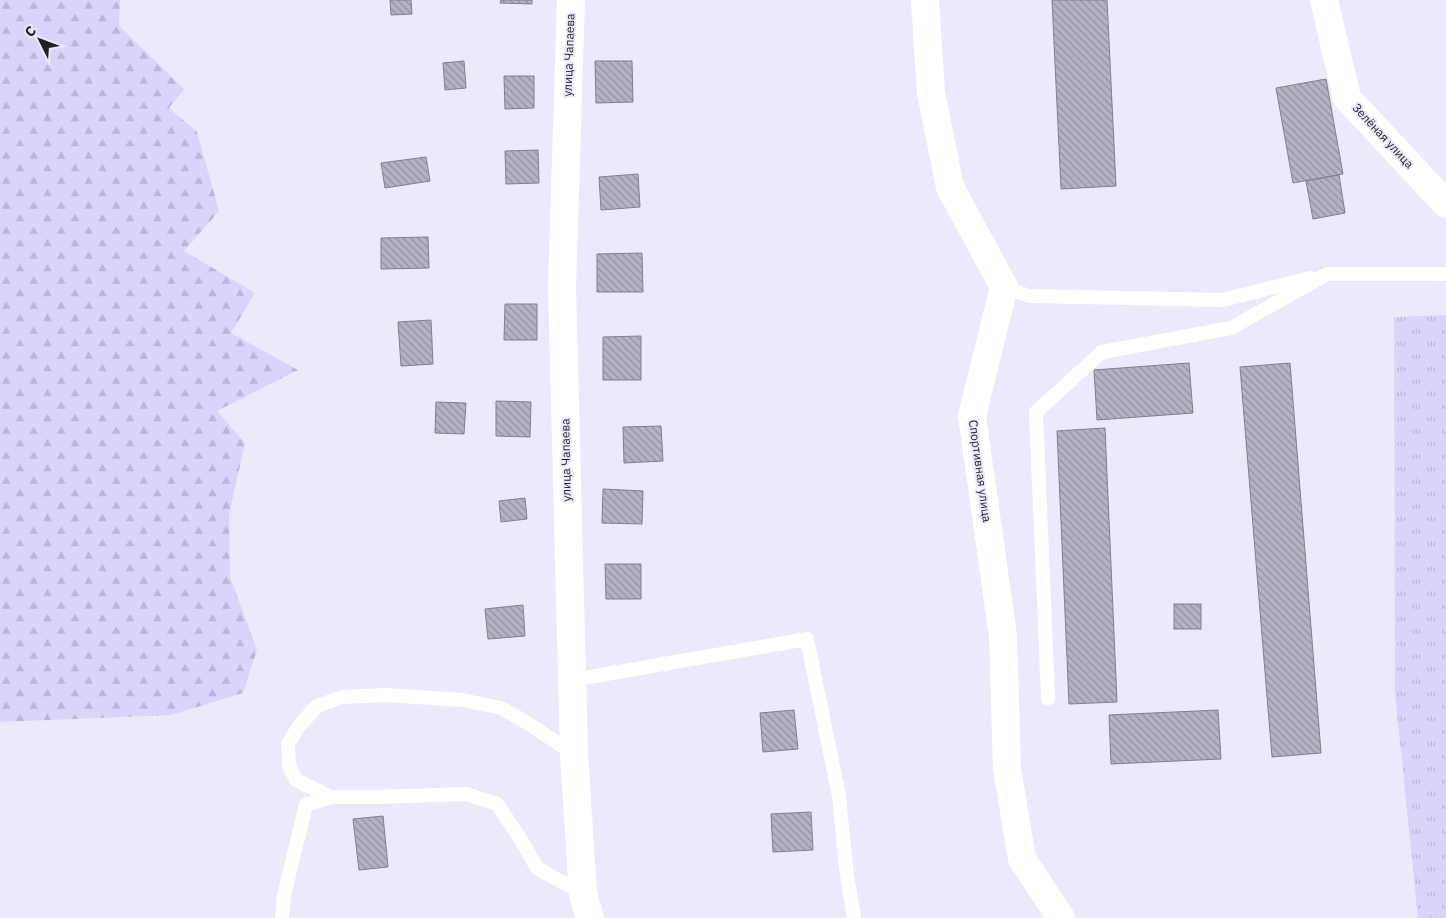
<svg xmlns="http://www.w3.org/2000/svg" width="1446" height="918" viewBox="0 0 1446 918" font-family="'IBM Plex Sans',sans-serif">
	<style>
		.forest { fill: url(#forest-firs) }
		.park { fill: url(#park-tufts) }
		.building { fill: url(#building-back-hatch); stroke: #807e8f }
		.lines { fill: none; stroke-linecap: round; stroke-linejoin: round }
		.service { stroke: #fff; stroke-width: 14 }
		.minor { stroke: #fff; stroke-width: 28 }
		.labels { text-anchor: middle; stroke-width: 4; stroke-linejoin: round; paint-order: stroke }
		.street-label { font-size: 12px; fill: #201f25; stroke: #ece9fc }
	</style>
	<defs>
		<pattern id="forest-firs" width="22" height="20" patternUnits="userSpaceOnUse" patternTransform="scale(1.25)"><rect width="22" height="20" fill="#dad4fb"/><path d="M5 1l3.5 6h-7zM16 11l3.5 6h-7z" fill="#bbb6d7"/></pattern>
		<pattern id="park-tufts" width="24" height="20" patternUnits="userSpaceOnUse" patternTransform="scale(1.25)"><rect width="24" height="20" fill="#dad4fb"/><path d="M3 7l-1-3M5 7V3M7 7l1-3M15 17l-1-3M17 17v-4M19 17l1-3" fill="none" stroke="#bbb6d7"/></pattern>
		<pattern id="building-back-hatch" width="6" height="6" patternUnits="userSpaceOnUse" patternTransform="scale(1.25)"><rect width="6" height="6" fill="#b4b2c4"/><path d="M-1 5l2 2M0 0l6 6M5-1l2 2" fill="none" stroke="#92909f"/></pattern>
	</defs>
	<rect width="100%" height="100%" fill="#ece9fc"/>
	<polygon class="forest" points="0,0 120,0 119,26 184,89 169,108 197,132 219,211 184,251 255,293 231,333 298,370 217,411 245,443 229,515 230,577 257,650 243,693 171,715 0,722"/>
	<polygon class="park" points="1446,315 1446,918 1418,918 1395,694 1394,317"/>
	<g class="building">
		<polygon points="390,0 411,0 412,14 391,15"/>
		<polygon points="501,0 532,0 532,4 500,3"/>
		<polygon points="1052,0 1107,0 1116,186 1061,189"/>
		<polygon points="464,61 466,88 445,90 443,63"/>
		<polygon points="595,61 632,61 633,102 596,103"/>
		<polygon points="504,76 534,76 534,108 505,109"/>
		<polygon points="1326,79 1343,174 1293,183 1276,88"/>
		<polygon points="538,150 539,183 506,184 505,151"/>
		<polygon points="426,157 430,181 385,188 381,163"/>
		<polygon points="638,174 640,207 601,210 599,177"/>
		<polygon points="1339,175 1345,213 1313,219 1306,181"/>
		<polygon points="428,237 429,268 381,269 381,238"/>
		<polygon points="642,253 643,292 597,292 597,254"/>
		<polygon points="505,304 537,304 537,340 504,340"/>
		<polygon points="431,320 433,364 401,366 398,322"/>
		<polygon points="641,336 641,380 603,380 603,337"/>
		<polygon points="1189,363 1193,413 1097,420 1094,370"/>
		<polygon points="1290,363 1321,753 1272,757 1240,367"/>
		<polygon points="496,401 531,402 530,437 496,436"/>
		<polygon points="436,402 466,403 464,434 435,433"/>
		<polygon points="661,426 663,461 624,463 623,427"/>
		<polygon points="1105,428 1117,702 1069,704 1057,431"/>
		<polygon points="603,489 643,491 642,524 602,523"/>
		<polygon points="525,498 527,519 501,522 499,501"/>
		<polygon points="605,564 641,564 641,599 606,599"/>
		<rect x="1174" y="604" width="27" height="25"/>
		<polygon points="523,605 525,636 488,639 485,609"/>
		<polygon points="794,710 798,749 763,752 760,713"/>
		<polygon points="1218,710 1221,759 1111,764 1109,715"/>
		<polygon points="811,812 813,850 773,852 771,814"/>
		<polygon points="383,816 388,867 359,870 353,819"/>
	</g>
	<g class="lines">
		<g class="service">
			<polyline points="1004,287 1029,296 1223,300 1310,278"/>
			<polyline points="572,680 807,639 839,796 846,868 854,918"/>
			<polyline points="1048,698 1036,412 1102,352 1231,328 1327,274 1446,274"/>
			<polyline points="331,797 296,780 289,765 288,744 299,726 317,706 342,697 386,695 462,700 501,708 526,722 574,754"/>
			<polyline points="282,918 284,895 306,805 331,797 376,797 466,794 497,804 520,838 537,868 583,894"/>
		</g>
		<g class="minor">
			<polyline points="571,0 562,287 574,754 583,894 590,918"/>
			<polyline points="925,0 931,93 950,187 1004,287 972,416 1003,636 1007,769 1022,859 1061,918"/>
			<polyline points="1324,0 1347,98 1446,204"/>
		</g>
	</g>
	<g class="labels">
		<g class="street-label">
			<text transform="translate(569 55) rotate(-88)" y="4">улица Чапаева</text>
			<text transform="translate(1383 136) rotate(47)" y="4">Зелёная улица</text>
			<text transform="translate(566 460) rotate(-91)" y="4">улица Чапаева</text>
			<text transform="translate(980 471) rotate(82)" y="4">Спортивная улица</text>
		</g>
	</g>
	<g transform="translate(40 40) rotate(312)" stroke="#ece9fc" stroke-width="4" paint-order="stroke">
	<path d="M0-4L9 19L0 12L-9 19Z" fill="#201f25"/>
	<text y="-8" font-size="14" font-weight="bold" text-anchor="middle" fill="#201f25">С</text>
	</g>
</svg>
